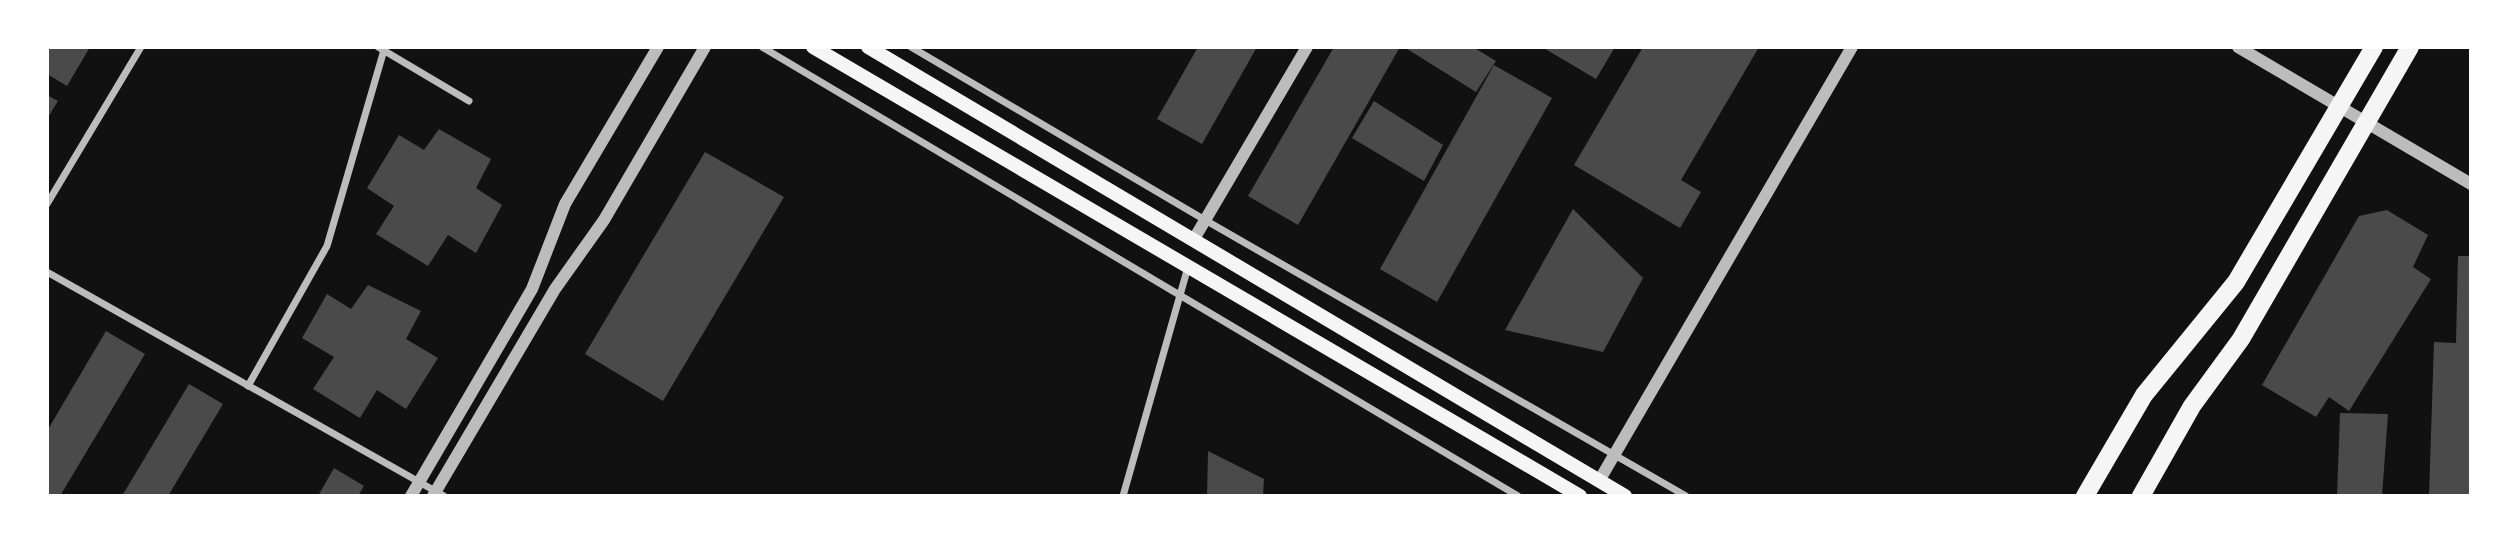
<svg xmlns="http://www.w3.org/2000/svg" width="2518" height="543" viewBox="0 0 2518 543" font-family="'Sofia Sans Condensed',sans-serif">
	<style>
		.building { fill: #4a4a4a }
		.lines { fill: none; stroke-linecap: round; stroke-linejoin: round }
		.minor { stroke: #bcbcbc; stroke-width: 7 }
		.tertiary { stroke: #bcbcbc; stroke-width: 12 }
		.secondary { stroke: #f5f5f5; stroke-width: 14 }
		.primary { stroke: #f5f5f5; stroke-width: 18 }
	</style>
	<rect width="100%" height="100%" fill="#111"/>
	<g class="building">
		<polygon points="49,47 90,47 67,86 47,74"/>
		<polygon points="1198,47 1257,47 1202,144 1157,119"/>
		<polygon points="1334,47 1400,47 1298,225 1248,196"/>
		<polygon points="1404,47 1473,47 1496,61 1476,92"/>
		<polygon points="1542,47 1615,47 1596,79"/>
		<polygon points="1643,47 1759,47 1681,180 1701,192 1680,228 1574,165"/>
		<polygon points="1494,65 1552,98 1437,302 1380,269"/>
		<polygon points="47,95 58,101 47,119"/>
		<polygon points="1374,101 1443,145 1424,181 1352,138"/>
		<polygon points="439,129 491,159 476,188 502,205 476,253 448,235 428,266 376,234 394,206 367,188 399,135 424,150"/>
		<polygon points="705,152 784,197 663,401 585,354"/>
		<polygon points="1573,209 1643,278 1603,352 1505,330"/>
		<polygon points="2387,210 2428,235 2413,267 2431,279 2349,411 2329,397 2316,417 2262,385 2359,216"/>
		<polygon points="2458,256 2471,256 2471,496 2429,496 2434,342 2456,343"/>
		<polygon points="368,285 421,311 406,339 438,358 406,409 377,390 360,418 313,389 334,357 302,338 327,294 351,309"/>
		<polygon points="106,331 145,354 60,496 47,496 47,431"/>
		<polygon points="189,384 223,404 168,496 122,496"/>
		<polygon points="2340,413 2388,414 2382,496 2337,496"/>
		<polygon points="1208,451 1264,479 1263,496 1207,496"/>
		<polygon points="334,468 364,486 358,496 318,496"/>
	</g>
	<g class="lines">
		<g class="minor">
			<polyline points="378,47 469,101"/>
			<polyline points="762,47 1518,496"/>
			<polyline points="911,47 1205,220 1686,496"/>
			<polyline points="47,204 141,47"/>
			<polyline points="47,272 444,496"/>
			<polyline points="248,386 327,246 384,50"/>
			<polyline points="1123,496 1188,267"/>
		</g>
		<g class="tertiary">
			<polyline points="2238,47 2471,184"/>
			<polyline points="1194,239 1307,47"/>
			<polyline points="1599,481 1852,47"/>
			<polyline points="411,496 532,289 565,204 658,47"/>
			<polyline points="433,496 555,289 604,220 705,47"/>
		</g>
		<g class="secondary">
			<polyline points="813,47 1580,496"/>
			<polyline points="868,47 1625,496"/>
		</g>
		<g class="primary">
			<polyline points="2085,496 2144,395 2236,282 2374,47"/>
			<polyline points="2141,496 2192,406 2241,339 2410,47"/>
		</g>
	</g>
	<rect width="2518" height="543" fill="none" stroke="#ffffff" stroke-width="98"/>
</svg>
